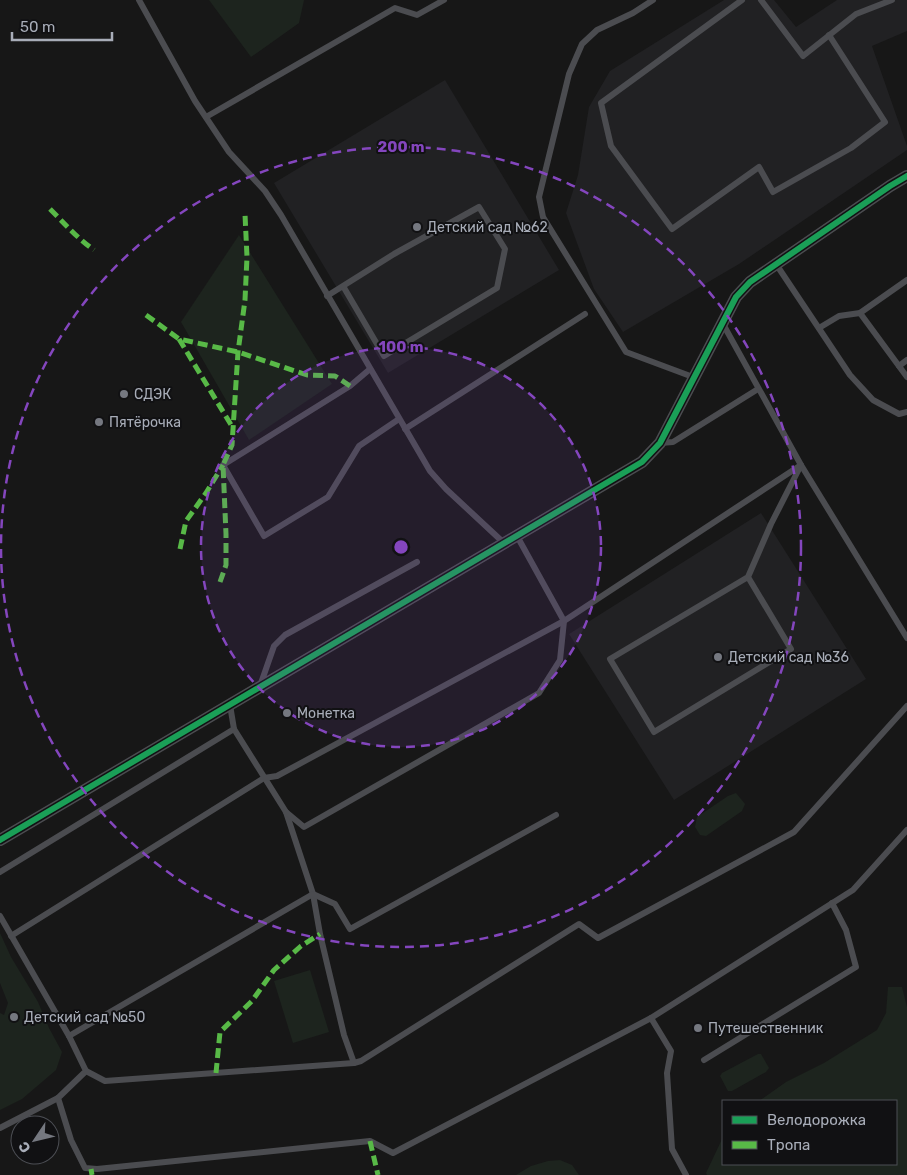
<svg xmlns="http://www.w3.org/2000/svg" width="907" height="1175" viewBox="0 0 907 1175" font-family="Rubik,sans-serif">
	<style>
		.built { fill: #212123 }
		.green { fill: #1d241e }
		.lines { fill: none; stroke-linecap: round; stroke-linejoin: round }
		.service { stroke: #4b4c50; stroke-width: 6 }
		.minor { stroke: #4b4c50; stroke-width: 12 }
		.quiet { stroke: #58b947; stroke-width: 5; stroke-dasharray: 10 5; stroke-linecap: butt }
		.cycleway-casing { stroke: #111113; stroke-width: 9 }
		.cycleway { stroke: #1a9f57; stroke-width: 6 }
		.ring { fill: none; stroke: #8446be; stroke-width: 2.5; stroke-dasharray: 9 6 }
		.poi-dot { fill: #757880; stroke: #111113; stroke-width: 2 }
		.labels { text-anchor: middle; stroke-width: 4; stroke-linejoin: round; paint-order: stroke }
		.poi-label { font-size: 14px; fill: #a8adb8; stroke: #111113; text-anchor: start }
		.centre { fill: #8446be; stroke: #111113; stroke-width: 2.5 }
		.ring-label { font-size: 15px; text-anchor: middle; font-weight: bold; fill: #8446be; stroke: #111113; stroke-width: 4; stroke-linejoin: round; paint-order: stroke }
	</style>
	<rect width="100%" height="100%" fill="#171717"/>
	<g class="built">
		<polygon points="724,0 774,0 796,27 837,0 907,0 907,31 872,46 907,146 907,150 739,264 623,332 594,289 566,213 578,175 589,107 610,71"/>
		<polygon points="445,80 559,270 388,373 274,183"/>
		<polygon points="761,513 866,679 674,800 569,634"/>
	</g>
	<g class="green">
		<polygon points="209,0 304,0 299,23 251,57"/>
		<polygon points="239,235 332,384 249,440 181,322"/>
		<polygon points="736,793 745,804 742,811 706,836 700,835 695,827 697,817 728,796"/>
		<polygon points="0,933 11,957 38,1002 49,1028 62,1052 56,1070 22,1099 0,1110 0,1013 4,1015 8,1003 0,983"/>
		<polygon points="310,970 329,1032 293,1043 274,981"/>
		<polygon points="888,987 902,987 907,1007 907,1175 707,1175 706,1173 723,1137 723,1164 896,1164 896,1101 759,1101 786,1082 824,1063 877,1030 886,1013"/>
		<polygon points="758,1054 761,1054 769,1068 766,1072 732,1091 728,1091 720,1076 722,1073"/>
		<polygon points="560,1160 572,1165 579,1175 516,1175 531,1166 548,1161"/>
	</g>
	<g class="lines">
		<g class="service">
			<polyline points="139,0 195,101 229,152 265,191 281,215 430,471 446,489 504,543"/>
			<polyline points="653,0 633,13 597,30 582,44 569,74 539,197 543,217 626,352 693,377"/>
			<polyline points="742,0 601,103 611,146 672,229 759,167 773,192 851,148 885,122 829,35"/>
			<polyline points="761,0 803,56 856,14 892,0"/>
			<polyline points="206,117 395,8 417,15 444,0"/>
			<polyline points="776,264 850,375 873,400 899,414 907,412"/>
			<polyline points="327,296 394,254 479,207 505,249 497,288 384,356 343,286"/>
			<polyline points="860,313 907,377"/>
			<polyline points="723,324 801,465 907,638"/>
			<polyline points="819,328 839,316 860,313 907,280"/>
			<polyline points="899,366 907,360"/>
			<polyline points="370,369 350,386 223,465 264,536 328,497 359,446 399,419"/>
			<polyline points="405,429 585,314"/>
			<polyline points="660,443 673,442 758,389"/>
			<polyline points="260,686 274,646 285,635 417,562"/>
			<polyline points="230,705 234,729 286,812 313,894 320,934 344,1035 354,1063"/>
			<polyline points="286,812 304,827 539,693 560,660 564,621 517,536"/>
			<polyline points="0,872 234,729"/>
			<polyline points="0,916 69,1036 86,1071 58,1098 71,1140 85,1168 97,1169 370,1141 393,1153 651,1018 853,890 907,830"/>
			<polyline points="11,936 264,778 277,776 564,621 801,465 771,524 748,577 791,649 654,732 610,659 748,577"/>
			<polyline points="651,1018 671,1051 667,1073 672,1149 686,1175"/>
			<polyline points="69,1036 313,894 335,904 350,929 556,815"/>
			<polyline points="704,1060 856,967 846,930 832,903"/>
			<polyline points="86,1071 105,1081 354,1063 361,1061 579,924 598,938 794,832 907,706"/>
			<polyline points="0,1128 58,1098"/>
		</g>
		<polyline class="minor" points="0,840 642,462 660,443 736,297 750,282 890,186 907,176"/>
		<g class="quiet">
			<path d="M 50,209 C 65,224 77,238 94,250"/>
			<polyline points="146,315 179,339 238,352 307,375 335,376 350,386"/>
			<polyline points="179,339 233,428"/>
			<polyline points="180,549 186,521 206,493 223,465"/>
			<polyline points="220,582 226,565 226,534 223,465 232,445 238,352 245,300 247,257 245,214"/>
			<polyline points="216,1073 220,1032 252,1001 274,970 301,946 320,934"/>
			<polyline points="370,1141 378,1175"/>
			<polyline points="91,1169 92,1175"/>
		</g>
		<defs>
			<polyline id="cycleway" points="0,840 642,462 660,443 736,297 750,282 890,186 907,176"/>
		</defs>
		<use href="#cycleway" class="cycleway-casing"/>
		<use href="#cycleway" class="cycleway"/>
	</g>
	<circle cx="401" cy="547" r="200" fill="#8446be" fill-opacity=".12"/>
	<g class="ring">
		<circle cx="401" cy="547" r="200"/>
		<circle cx="401" cy="547" r="400"/>
	</g>
	<g class="poi-dot">
		<circle cx="417" cy="227" r="5"/>
		<circle cx="124" cy="394" r="5"/>
		<circle cx="99" cy="422" r="5"/>
		<circle cx="718" cy="657" r="5"/>
		<circle cx="287" cy="713" r="5"/>
		<circle cx="14" cy="1017" r="5"/>
		<circle cx="698" cy="1028" r="5"/>
	</g>
	<g class="labels">
		<g class="poi-label">
			<text x="427" y="232">Детский сад №62</text>
			<text x="134" y="399">СДЭК</text>
			<text x="109" y="427">Пятёрочка</text>
			<text x="728" y="662">Детский сад №36</text>
			<text x="297" y="718">Монетка</text>
			<text x="24" y="1022">Детский сад №50</text>
			<text x="708" y="1033">Путешественник</text>
		</g>
	</g>
	<circle cx="401" cy="547" r="8" class="centre"/>
	<g class="ring-label">
		<text x="401" y="152">200 m</text>
		<text x="401" y="352">100 m</text>
	</g>
	<rect x="722" y="1100" width="175" height="65" fill="#111113" stroke="#4d4f55"/>
	<rect x="732" y="1116" width="25" height="8" fill="#1a9f57" stroke="#4d4f55"/>
	<text x="767" y="1125" font-size="15" fill="#a8adb8">Велодорожка</text>
	<rect x="732" y="1141" width="25" height="8" fill="#58b947" stroke="#4d4f55"/>
	<text x="767" y="1150" font-size="15" fill="#a8adb8">Тропа</text>
	<g transform="translate(35 1140) rotate(235)"><circle r="24" fill="#111113" stroke="#4d4f55"/>
	<path d="M0-4L9 19L0 12L-9 19Z" fill="#757880"/>
	<text y="-8" font-size="14" font-weight="bold" text-anchor="middle" fill="#a8adb8">С</text>
	</g>
	<path d="M12 32v8h100v-8" fill="none" stroke="#a8adb8" stroke-width="2.5"/>
	<text x="20" y="32" font-size="15" fill="#a8adb8" stroke="#111113" stroke-width="4" paint-order="stroke">50 m</text>
</svg>
